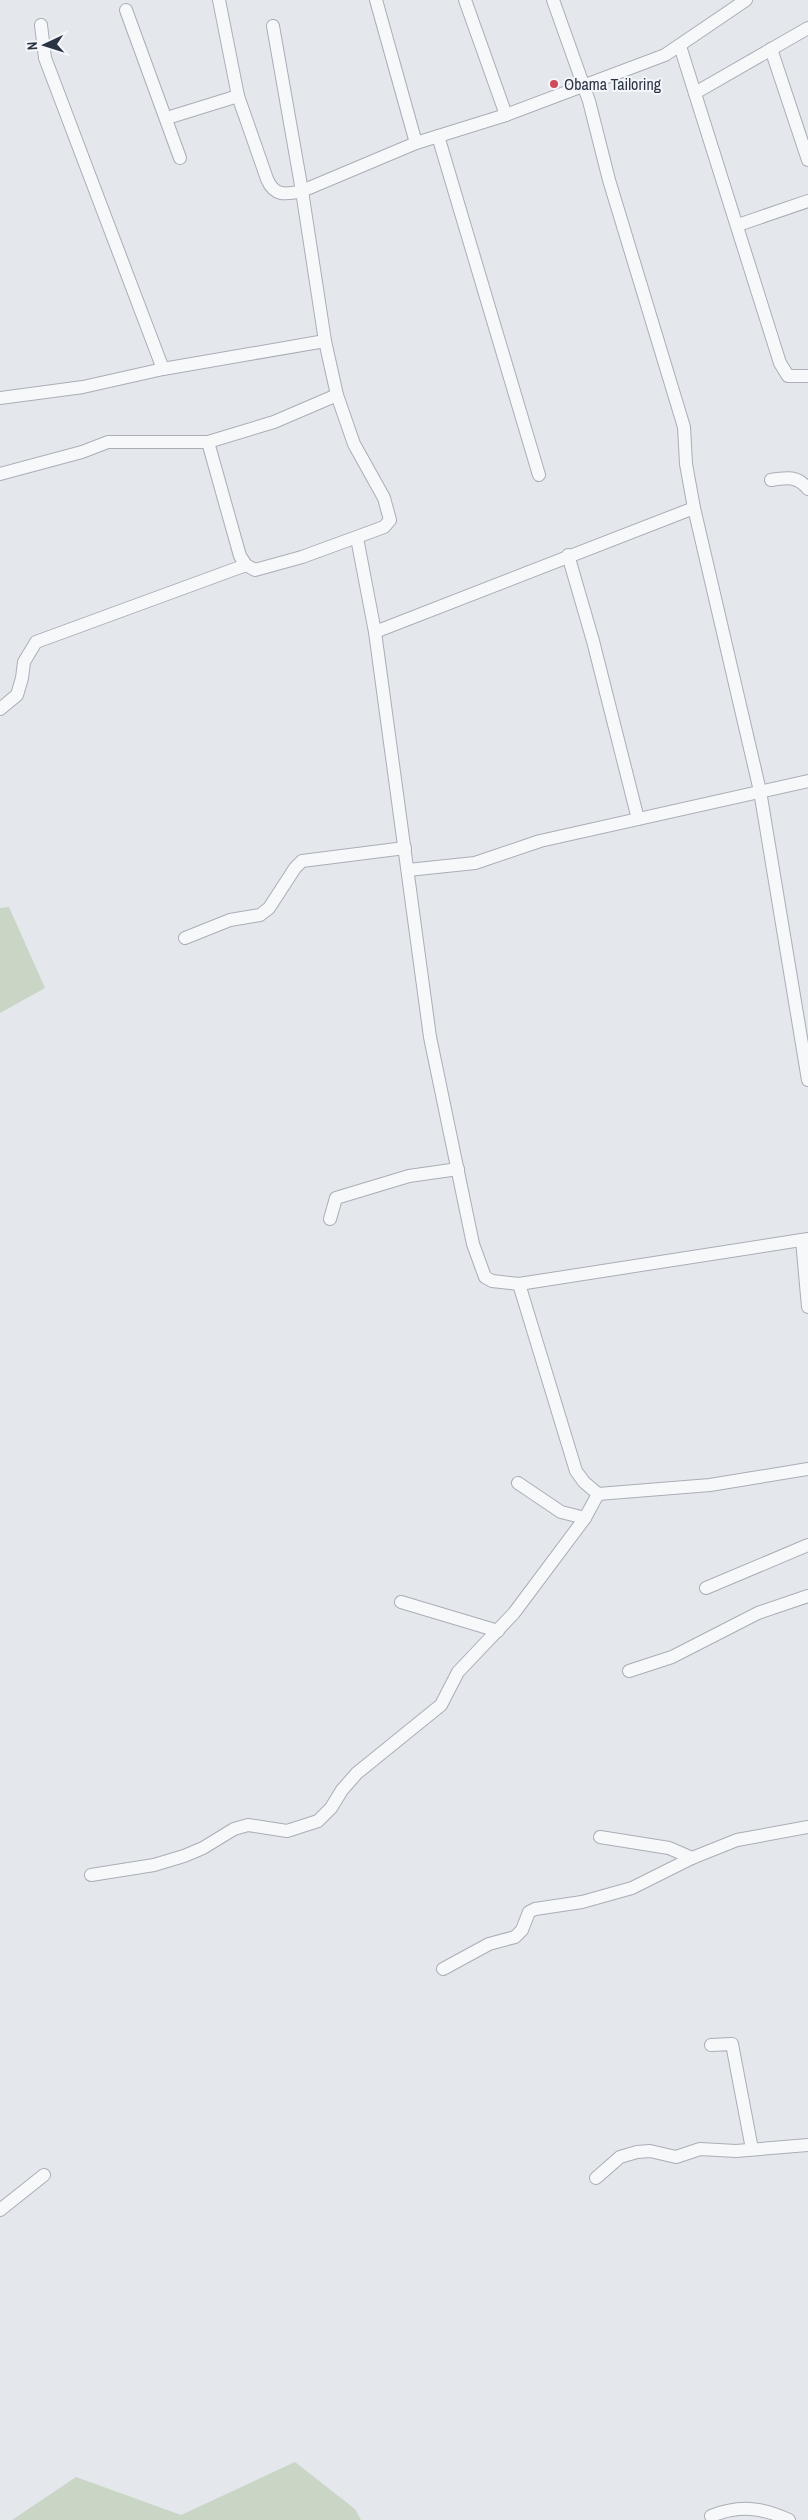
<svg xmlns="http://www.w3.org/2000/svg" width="808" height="2520" viewBox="0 0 808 2520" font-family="'Archivo Narrow',sans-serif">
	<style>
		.grass { fill: #c9d6c5 }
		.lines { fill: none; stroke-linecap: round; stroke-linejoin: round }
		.minor-casing { stroke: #a9aeb7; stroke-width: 14 }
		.minor { stroke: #f7f8fa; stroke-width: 12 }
		.poi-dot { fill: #d1495b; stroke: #f4f6f9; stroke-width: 2 }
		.labels { text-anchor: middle; stroke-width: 4; stroke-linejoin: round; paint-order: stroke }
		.poi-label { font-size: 16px; fill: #2b3445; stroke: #f4f6f9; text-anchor: start }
	</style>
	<rect width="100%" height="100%" fill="#e4e7ec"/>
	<g class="grass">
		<polygon points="9,907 45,988 0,1013 0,908"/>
		<polygon points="295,2462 355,2509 361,2520 12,2520 76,2477 181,2515"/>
	</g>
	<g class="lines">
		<defs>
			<g id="minor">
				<path d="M 219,0 L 238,96 L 267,179 C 274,196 285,195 302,191 L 273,26"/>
				<polyline points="376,0 416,143"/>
				<polyline points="465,0 506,115"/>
				<polyline points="553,0 589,101 609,180 684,427 686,464 694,508 760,791 808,1080"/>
				<polyline points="126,10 180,158"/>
				<polyline points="41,25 45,58 163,369"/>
				<polyline points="680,46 780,363 788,376 808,376"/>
				<polyline points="771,49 808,160"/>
				<polyline points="695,93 808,28"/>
				<polyline points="167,118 238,96"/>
				<polyline points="438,136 539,475"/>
				<polyline points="738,225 808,201"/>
				<polyline points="0,398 83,387 163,369 325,341"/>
				<polyline points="208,442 240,556 246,565 255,570 302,557 384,527 390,520 384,498 354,444 337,395 325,341 302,191 416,143 506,115 665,55 746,0"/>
				<polyline points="0,474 82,452 108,442 208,442 274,422 337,395"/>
				<path d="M 771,480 C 787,477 798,476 808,489"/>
				<polyline points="357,538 375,632 430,1037 473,1244 485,1277 492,1281 519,1284 808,1239"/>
				<polyline points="568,555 593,641 638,819"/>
				<polyline points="375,632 694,508"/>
				<polyline points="0,709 17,695 22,678 24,662 36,642 246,565"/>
				<polyline points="408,870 475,863 540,841 808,781"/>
				<polyline points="185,938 230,920 260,915 269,908 295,868 302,861 405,848"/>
				<polyline points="330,1219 336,1198 409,1176 458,1169"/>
				<polyline points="802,1240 808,1307"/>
				<polyline points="519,1284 576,1471 584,1482 598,1494 710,1485 808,1469"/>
				<polyline points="518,1483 561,1512 585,1518"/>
				<polyline points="706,1588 808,1545"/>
				<polyline points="401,1602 498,1631"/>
				<polyline points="629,1671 672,1657 758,1613 808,1596"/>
				<polyline points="600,1837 669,1848 692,1858"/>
				<polyline points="91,1875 154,1865 184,1856 203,1848 234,1829 248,1825 287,1831 318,1821 331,1808 342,1790 357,1773 441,1705 458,1672 514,1613 585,1518 598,1494"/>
				<polyline points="443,1969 489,1944 515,1937 522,1930 529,1912 535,1909 582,1902 632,1888 692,1858 737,1840 808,1827"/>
				<polyline points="711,2045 732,2044 752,2149"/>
				<polyline points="596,2178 620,2157 637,2152 650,2151 676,2157 700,2149 736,2151 808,2145"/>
				<polyline points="0,2210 44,2175"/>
				<path d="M 711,2516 C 739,2505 762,2507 789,2520"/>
			</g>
		</defs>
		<use href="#minor" class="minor-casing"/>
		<use href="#minor" class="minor"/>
	</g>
	<circle class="poi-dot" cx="554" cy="84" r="5"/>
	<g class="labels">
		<g class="poi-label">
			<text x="564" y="90">Obama Tailoring</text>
		</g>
	</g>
	<g transform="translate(45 45) rotate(266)" stroke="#f4f6f9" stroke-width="4" paint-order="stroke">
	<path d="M0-4L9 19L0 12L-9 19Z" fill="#2b3445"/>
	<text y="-8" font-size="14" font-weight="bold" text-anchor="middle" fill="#2b3445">N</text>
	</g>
</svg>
